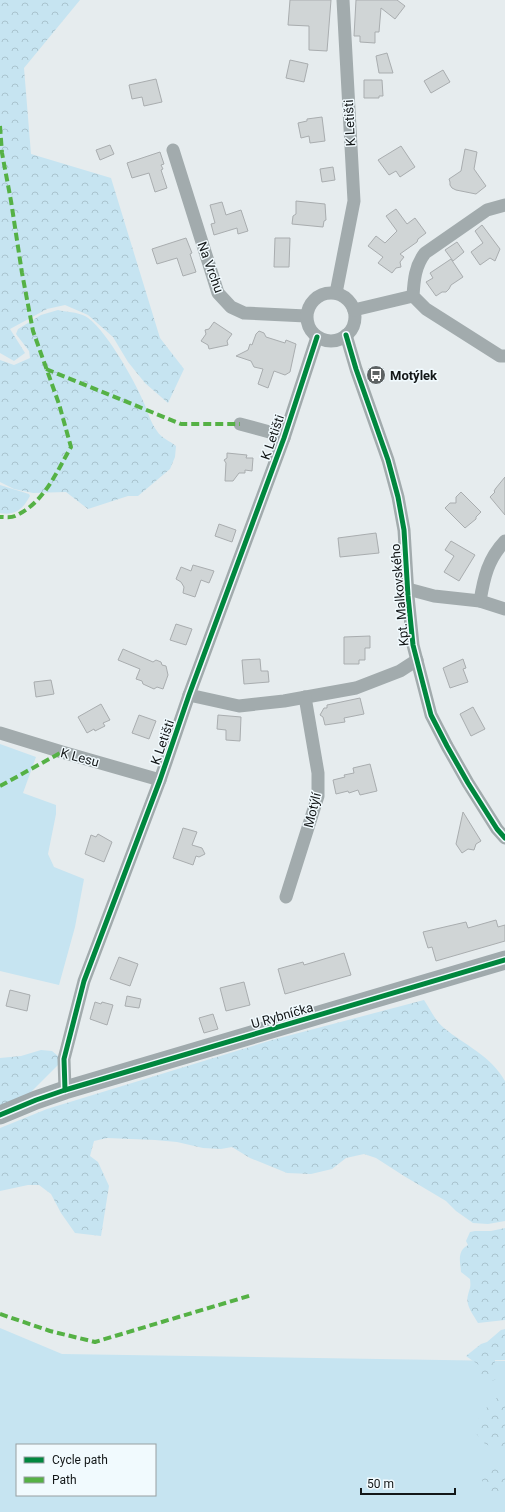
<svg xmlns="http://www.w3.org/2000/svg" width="505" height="1512" viewBox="0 0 505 1512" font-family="Roboto,sans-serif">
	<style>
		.green { fill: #c6e4f1; fill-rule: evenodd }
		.forest { fill: url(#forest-crowns) }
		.building { fill: #d0d5d6; stroke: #a9adaf }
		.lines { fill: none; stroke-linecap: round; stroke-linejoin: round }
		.street { stroke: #a2abad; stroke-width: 13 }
		.secondary { stroke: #a0aaad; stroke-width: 19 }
		.quiet { stroke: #55b145; stroke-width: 4; stroke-dasharray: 8 4; stroke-linecap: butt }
		.cycleway-casing { stroke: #f1fafe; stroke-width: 8 }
		.cycleway { stroke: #00873e; stroke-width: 5 }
		.labels { text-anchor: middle; stroke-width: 3; stroke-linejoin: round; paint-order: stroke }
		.street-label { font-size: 13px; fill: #131718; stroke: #f1fafe }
		.poi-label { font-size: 13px; font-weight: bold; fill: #131718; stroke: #f1fafe; text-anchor: start }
	</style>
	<defs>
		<pattern id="forest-crowns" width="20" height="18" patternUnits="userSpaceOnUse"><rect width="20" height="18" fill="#c6e4f1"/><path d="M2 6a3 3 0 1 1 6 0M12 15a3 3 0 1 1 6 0" fill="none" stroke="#a9c3ce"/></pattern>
	</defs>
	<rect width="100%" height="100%" fill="#e6ecee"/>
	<g class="green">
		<polygon points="0,744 36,757 23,793 56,805 56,814 48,854 54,867 84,879 75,927 59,985 0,971"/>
		<path d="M 0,1328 L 62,1354 L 505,1361 L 505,1512 L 0,1512 ZM 17,1445 L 155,1445 L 155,1495 L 17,1495 Z"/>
	</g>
	<g class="forest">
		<polygon points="0,0 80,0 24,68 31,154 111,178 160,338 184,369 168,403 145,383 128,362 113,337 88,315 65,305 47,309 10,329 25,353 14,361 0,353"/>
		<path d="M 58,310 C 66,312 77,312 85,316 C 103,325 135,381 143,401 C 148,411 150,422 157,431 C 161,438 170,441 176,446 L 175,457 L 170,469 L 138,496 L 128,496 L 88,509 L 66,492 L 33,493 L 14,489 L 0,482 L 0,360 L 14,365 L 30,358 L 29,351 L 16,334 L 18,329 L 41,315 Z"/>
		<path d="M 0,485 L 29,494 L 30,496 C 23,509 15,516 0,513 Z"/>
		<path d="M 424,1000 C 430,1009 436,1022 444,1028 C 466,1046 490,1055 505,1081 L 505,1221 L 488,1224 L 473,1223 L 456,1211 L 446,1201 L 404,1176 L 376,1158 L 364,1154 L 346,1158 L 332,1169 L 311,1174 L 287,1173 L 250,1158 L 232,1147 L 221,1149 L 203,1148 L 177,1142 L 155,1140 L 107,1138 L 94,1141 L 90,1156 L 98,1162 L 109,1186 L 101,1236 L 75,1233 L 61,1213 L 51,1194 L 39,1185 L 28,1185 L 0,1191 L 0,1128 L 47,1109 L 272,1040 Z"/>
		<polygon points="41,1050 52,1051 58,1056 58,1065 22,1101 0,1109 0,1058 21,1056"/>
		<path d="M 505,1228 L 505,1320 L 478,1323 C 473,1314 465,1305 468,1295 C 470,1287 471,1288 470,1279 L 461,1272 C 460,1261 457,1251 468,1245 L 466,1241 L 470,1232 L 475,1231 L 491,1231 Z"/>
		<path d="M 505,1329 L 505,1360 L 495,1360 C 494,1367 497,1371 498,1378 L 492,1381 L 484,1379 L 473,1371 L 480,1366 L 466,1356 L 481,1344 L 487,1342 L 501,1330 Z"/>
		<polygon points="500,1395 505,1398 505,1452 485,1444 474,1431 481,1413"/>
		<polygon points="482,1464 497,1464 505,1467 505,1491 490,1491 484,1485 478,1470"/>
	</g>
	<g class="building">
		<polygon points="290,0 331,0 327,51 309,50 309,26 288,25"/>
		<polygon points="356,0 397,0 405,6 395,19 381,8 379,32 375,32 375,43 360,42 360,36 354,36"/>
		<polygon points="387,53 393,73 379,73 376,56"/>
		<polygon points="290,60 308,64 304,82 286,78"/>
		<polygon points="443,70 450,82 431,93 424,81"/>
		<polygon points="156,79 162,102 144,106 142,97 132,99 129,85"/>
		<polygon points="364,80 382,80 383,96 379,96 379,98 364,98"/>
		<polygon points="322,117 325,141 310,143 309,136 301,138 298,123 307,121 307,119"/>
		<polygon points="110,145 114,154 100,160 96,150"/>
		<polygon points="401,146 415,167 400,177 396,171 389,175 378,160"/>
		<polygon points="465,149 477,152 474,169 486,186 476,194 456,190 452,188 450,185 450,182 449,179 461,171"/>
		<polygon points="160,152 164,164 161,165 163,169 161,170 167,188 155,192 149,173 132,178 127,163"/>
		<polygon points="333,167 335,180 322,182 320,169"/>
		<polygon points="296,201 325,204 326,220 324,221 323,227 292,224 293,216 296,214"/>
		<polygon points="222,202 226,215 241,210 248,231 238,234 237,228 214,235 211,224 215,223 210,205"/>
		<polygon points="396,209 407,224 415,218 426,233 418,239 417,242 400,254 404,257 400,262 401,267 396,268 392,273 378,263 383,257 368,246 376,236 385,243 397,231 386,216"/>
		<polygon points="482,225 500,249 495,261 490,258 480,265 471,252 483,243 475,231"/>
		<polygon points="186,238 192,253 190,254 196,272 183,276 177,258 157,264 152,249"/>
		<polygon points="275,238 290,238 289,267 274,267"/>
		<polygon points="457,242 464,252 453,261 445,250"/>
		<polygon points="451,259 463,277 451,285 449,289 446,292 442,292 436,296 426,282 433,278 430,273"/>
		<polygon points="214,322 232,334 227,341 228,345 209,349 208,345 201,341 206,334 205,330 209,329"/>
		<polygon points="259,331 264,333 266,337 285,343 286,340 296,344 290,372 285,375 274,371 268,388 258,384 263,369 254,367 251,361 236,356 248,350 250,344 252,345 256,334"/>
		<polygon points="227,453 247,455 246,458 253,458 252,471 245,470 245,473 239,473 233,481 225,481 226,463 224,460 227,458"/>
		<polygon points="505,477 505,515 490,497 495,492 494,491 496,488"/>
		<polygon points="461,492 481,512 476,517 476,519 465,528 445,508 450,503 456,503 456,497"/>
		<polygon points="219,524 236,530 232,542 215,536"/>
		<polygon points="376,533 379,553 340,557 338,538"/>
		<polygon points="451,541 475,555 459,581 444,572 454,556 445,550"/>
		<polygon points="193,565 214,571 209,583 201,580 195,597 183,593 184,587 181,582 176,579 181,567 191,571"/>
		<polygon points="176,624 192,629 186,645 170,640"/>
		<polygon points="370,636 370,648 365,648 365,660 359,660 359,664 344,664 344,637"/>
		<polygon points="123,649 153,662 156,660 161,662 162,665 166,666 168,675 163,689 157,687 154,689 143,684 142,681 136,679 140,669 118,660"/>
		<polygon points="260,659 261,671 268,671 269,682 244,684 242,660"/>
		<polygon points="463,659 466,668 463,669 468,682 450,688 443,668"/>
		<polygon points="51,680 54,694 36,697 34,682"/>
		<polygon points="360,698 364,714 344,718 345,722 325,725 323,717 320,715 324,708 327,708 327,705"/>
		<polygon points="101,704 110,720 103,723 105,726 95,731 94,729 87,733 78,717"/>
		<polygon points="473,707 485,729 471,736 460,714"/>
		<polygon points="139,715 156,721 149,739 132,733"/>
		<polygon points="218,715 241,717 240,741 226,740 226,730 217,729"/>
		<polygon points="370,764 377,791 360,795 358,790 349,793 348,791 336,794 333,780 345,777 344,775 354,773 353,768"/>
		<polygon points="463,812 481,841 476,844 474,850 468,849 462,853 456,844"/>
		<polygon points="183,828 197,832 192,845 202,848 205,854 199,857 196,856 193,865 173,858"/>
		<polygon points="98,834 112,842 104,862 85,854 91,835 96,837"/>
		<polygon points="496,920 498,927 505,925 505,941 436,961 432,947 428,948 423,932 466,922 468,928"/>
		<polygon points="344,953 351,975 285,994 278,969 303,962 304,965"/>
		<polygon points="119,957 138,964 130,986 110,979"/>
		<polygon points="244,982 250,1005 226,1011 220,988"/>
		<polygon points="10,990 30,995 27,1011 6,1006"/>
		<polygon points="127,996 141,999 139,1008 125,1006"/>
		<polygon points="95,1002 101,1004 102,1002 113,1005 107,1025 90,1019"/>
		<polygon points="213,1014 218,1029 204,1033 199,1018"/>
	</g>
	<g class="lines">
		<g class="street">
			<polyline points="173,150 218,293 231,307 244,313 306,316"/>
			<path d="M 505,205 L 487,210 L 425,253 C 415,266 414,280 413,296 L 426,309 L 500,356 L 505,356"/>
			<polyline points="336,293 354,201 343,0"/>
			<circle cx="331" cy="317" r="24"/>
			<polyline points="354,310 413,296"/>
			<polyline points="346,335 356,369 388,460 398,497 404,530 408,596 413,645 431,715 447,746 468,783 497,829 505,838"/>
			<polyline points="240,424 277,434 284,438"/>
			<polyline points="408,589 434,596 480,601 505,609"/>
			<path d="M 480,601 C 484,577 488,559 505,541"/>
			<polyline points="189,695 239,706 284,701 356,688 400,671 417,660"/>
			<polyline points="0,733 62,752 160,780"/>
			<polyline points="286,897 318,796 318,773 305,697"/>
			<polyline points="65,1090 64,1059 84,981 160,780 189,695 284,438 317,337"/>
		</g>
		<polyline class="secondary" points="0,1115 36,1100 65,1090 505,960"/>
		<g class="quiet">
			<path d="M 0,126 L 2,153 L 11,201 L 22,273 L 33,331 L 59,404 L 71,447 C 56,473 44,503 15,516 C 11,518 5,517 0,517"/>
			<polyline points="46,369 181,424 240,424"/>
			<polyline points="0,786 62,752"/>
			<polyline points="0,1314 50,1331 95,1342 252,1295"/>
		</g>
		<defs>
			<g id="cycleway">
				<polyline points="346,335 356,369 388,460 398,497 404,530 408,596 413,645 431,715 447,746 468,783 497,829 505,838"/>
				<polyline points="65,1090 64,1059 84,981 160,780 189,695 284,438 317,337"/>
				<polyline points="0,1115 36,1100 65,1090 505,960"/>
			</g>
		</defs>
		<use href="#cycleway" class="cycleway-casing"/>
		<use href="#cycleway" class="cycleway"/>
	</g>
	<defs>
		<symbol id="bus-disc" viewBox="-11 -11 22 22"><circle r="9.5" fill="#5d6263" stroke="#f1fafe"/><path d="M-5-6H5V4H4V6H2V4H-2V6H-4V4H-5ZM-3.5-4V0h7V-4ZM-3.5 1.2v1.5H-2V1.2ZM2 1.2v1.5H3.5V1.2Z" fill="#fff"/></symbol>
	</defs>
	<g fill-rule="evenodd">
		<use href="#bus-disc" x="365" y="364" width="22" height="22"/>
	</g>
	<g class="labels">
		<g class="street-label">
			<text transform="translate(349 123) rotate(-93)" y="5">K Letišti</text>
			<text transform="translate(211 267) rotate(70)" y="5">Na Vrchu</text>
			<text transform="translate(272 437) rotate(-71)" y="5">K Letišti</text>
			<text transform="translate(399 595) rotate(-95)" y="5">Kpt. Malkovského</text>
			<text transform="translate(162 742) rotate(-71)" y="5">K Letišti</text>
			<text transform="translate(80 757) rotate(15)" y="5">K Lesu</text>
			<text transform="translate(312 810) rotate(-76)" y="5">Motýlí</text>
			<text transform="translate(282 1015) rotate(-16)" y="5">U Rybníčka</text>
		</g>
		<g class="poi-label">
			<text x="390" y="380">Motýlek</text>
		</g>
	</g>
	<rect x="16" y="1444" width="140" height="52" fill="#f1fafe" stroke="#989fa2"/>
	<rect x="24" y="1457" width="20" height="6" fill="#00873e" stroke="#989fa2"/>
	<text x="52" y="1464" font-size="12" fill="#131718">Cycle path</text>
	<rect x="24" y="1477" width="20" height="6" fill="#55b145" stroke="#989fa2"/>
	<text x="52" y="1484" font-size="12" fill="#131718">Path</text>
	<path d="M361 1488v6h94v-6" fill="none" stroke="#131718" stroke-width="2"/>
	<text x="367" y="1488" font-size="12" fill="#131718" stroke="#f1fafe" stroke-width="3" paint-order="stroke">50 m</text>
</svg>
